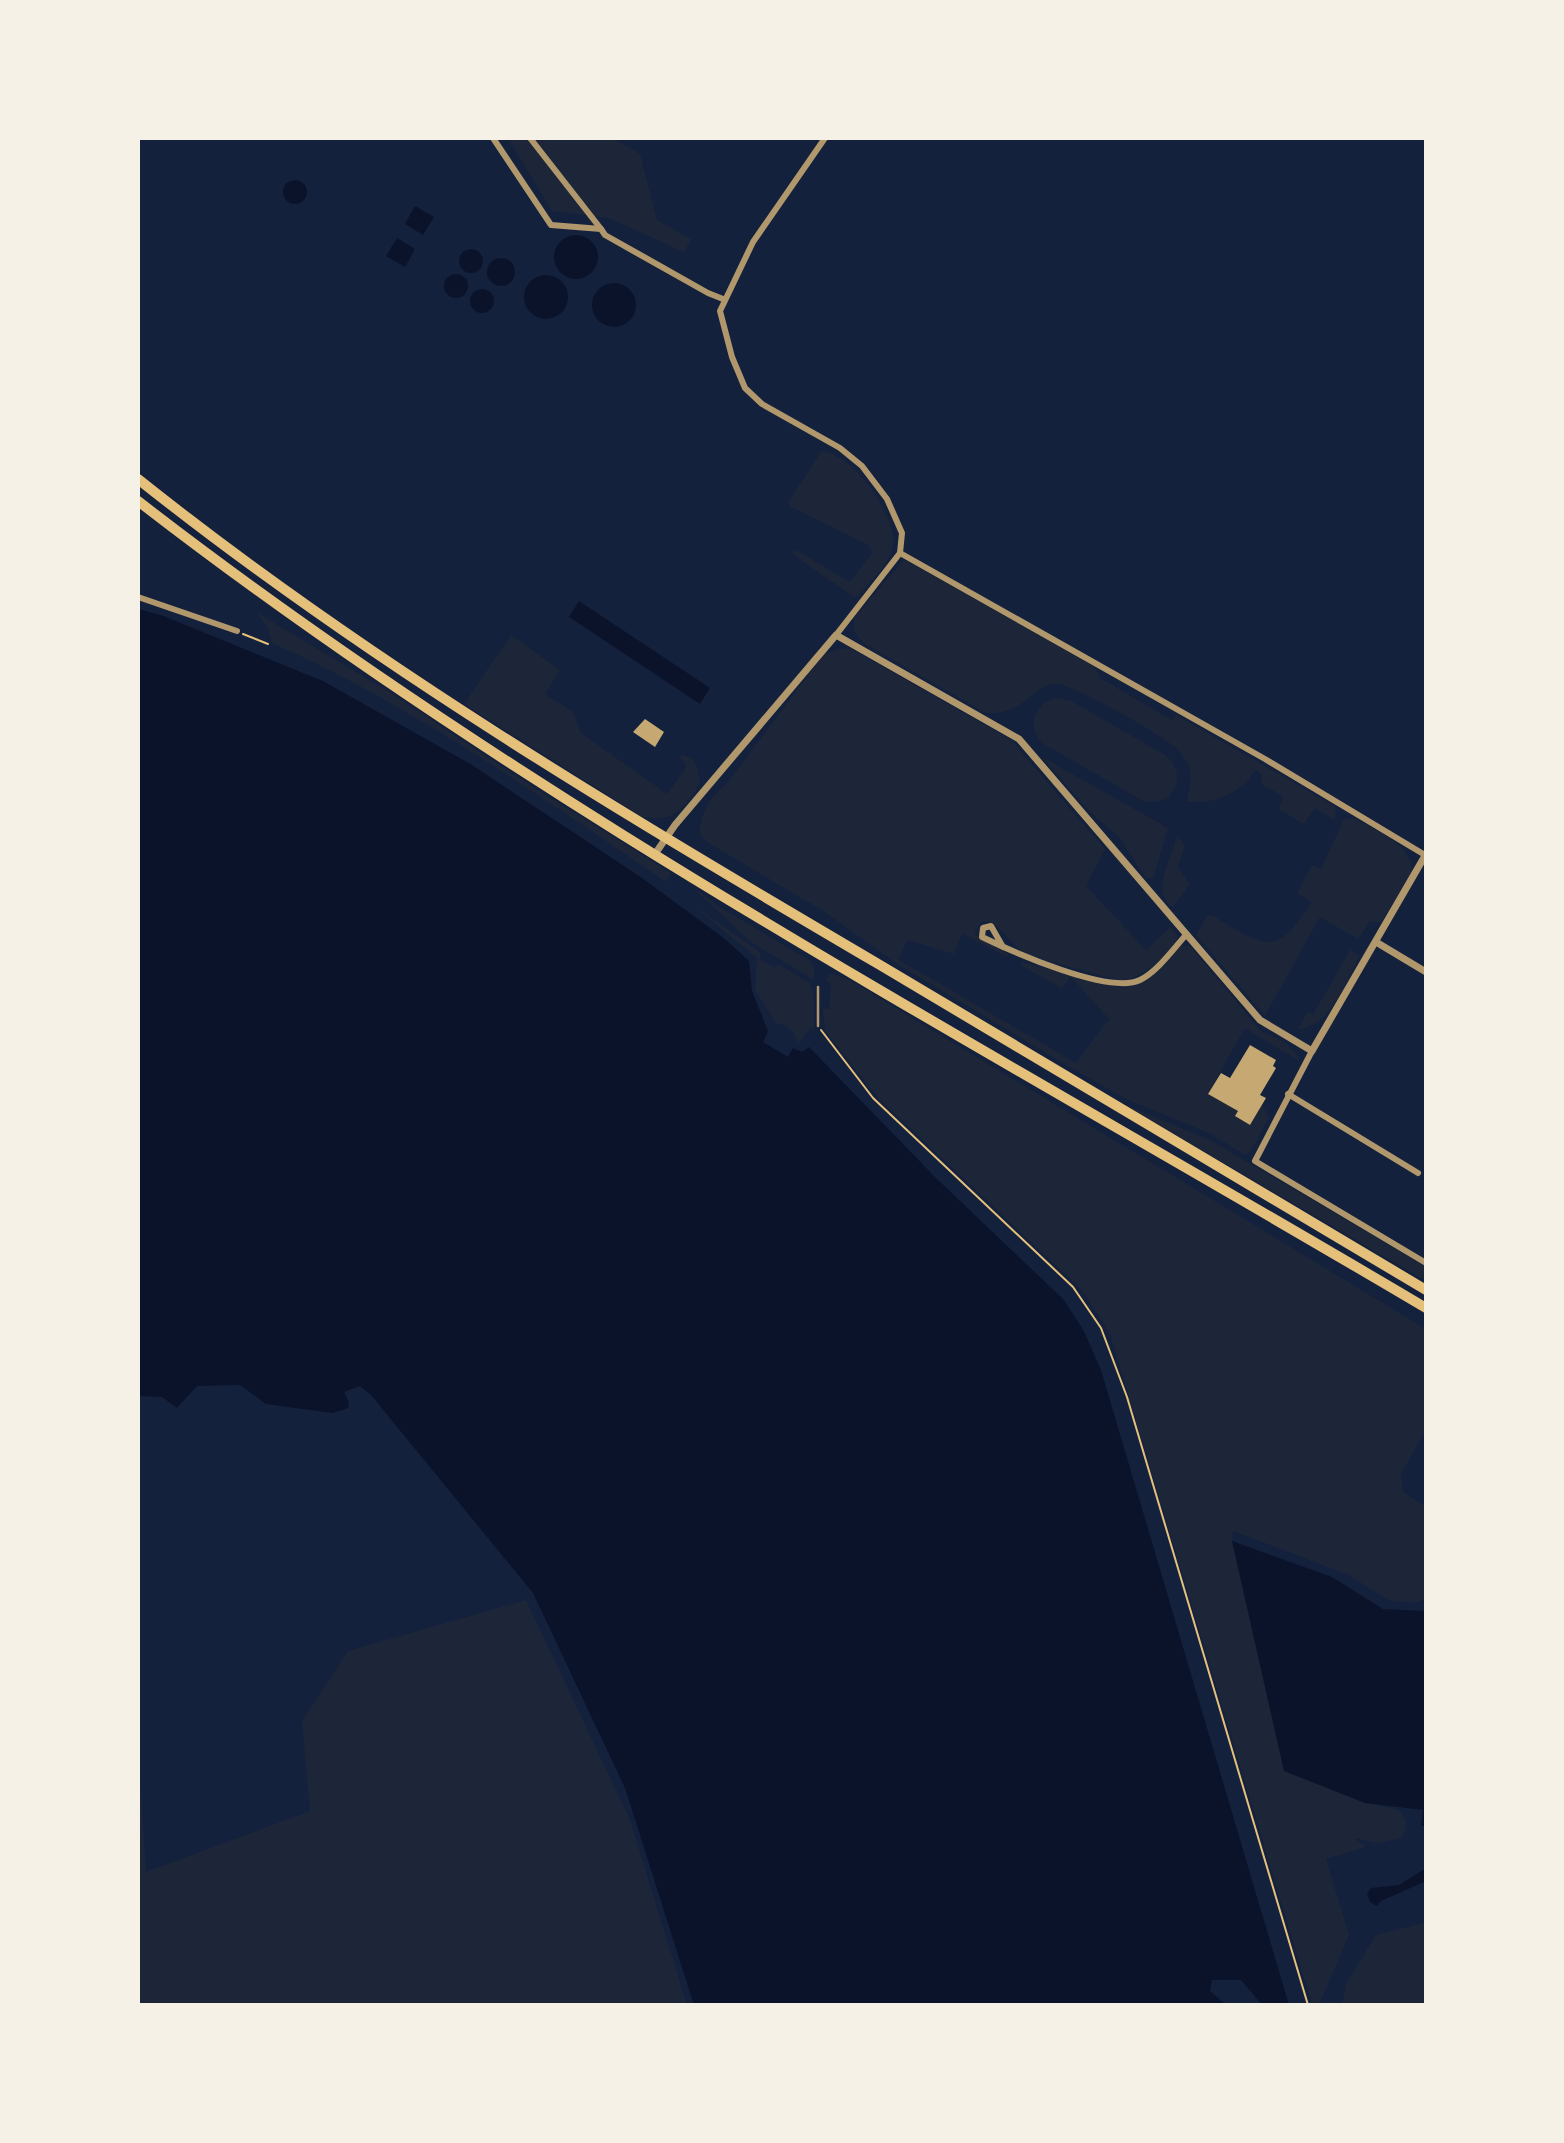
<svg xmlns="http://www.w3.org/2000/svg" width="1564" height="2143" viewBox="0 0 1564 2143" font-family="'Nunito Sans',sans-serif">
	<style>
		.green { fill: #1d2539 }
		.water { fill: #0b132b }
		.building { fill: #c6a872 }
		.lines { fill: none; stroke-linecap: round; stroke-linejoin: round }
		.path { stroke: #e5c07b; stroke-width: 2 }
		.service { stroke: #b1986c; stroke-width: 2.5 }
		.minor { stroke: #b1986c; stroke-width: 6 }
		.tertiary { stroke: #b1986c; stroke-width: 7 }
		.trunk { stroke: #e5c07b; stroke-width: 10 }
	</style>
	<rect width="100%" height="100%" fill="#14213d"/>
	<g class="green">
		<polygon points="508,138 613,138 640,154 657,220 691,239 684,252 609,218 552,211"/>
		<path d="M 821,452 C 851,450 896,515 893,543 C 891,563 871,581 858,596 L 854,597 L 792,554 L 793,550 L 799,552 L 850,582 L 872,553 L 870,546 L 790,506 L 789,501 Z"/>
		<path d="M 903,561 L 907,561 L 1095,667 L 1100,678 L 1172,720 L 1176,715 L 1336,807 L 1335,820 L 1315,808 L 1304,824 L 1278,809 L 1284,797 L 1261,784 L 1262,774 L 1255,770 C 1240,794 1214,805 1187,801 C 1189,789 1193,775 1188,764 C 1185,759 1180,751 1175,747 C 1161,735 1073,684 1057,684 C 1031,684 1027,715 986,713 L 863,643 L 854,631 L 854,618 Z"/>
		<path d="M 256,612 L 393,694 L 519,778 L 671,873 L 666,882 C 539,796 413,705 272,643 L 268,629 Z"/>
		<path d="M 511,635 L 560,670 L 545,694 L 573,712 L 581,733 L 667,794 L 687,766 L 680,758 L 681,755 L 691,757 L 697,767 L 700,782 C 686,809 672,824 641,816 L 464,704 Z"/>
		<path d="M 842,648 L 853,650 L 1011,740 L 1105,849 L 1086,886 L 1146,950 L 1170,927 L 1178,936 C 1170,956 1142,978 1121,981 L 1027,955 C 1008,945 1001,919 981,922 L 974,934 L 1008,954 L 1007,957 L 962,933 L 954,954 L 907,940 L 899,960 L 1076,1063 L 1109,1019 L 1071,977 L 1062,988 L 1020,965 L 1022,962 L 1124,988 L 1145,980 L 1180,946 L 1190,946 L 1260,1030 L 1286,1043 L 1300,1058 L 1299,1061 L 1245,1028 L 1208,1093 L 1238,1111 L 1235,1116 L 1250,1125 L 1262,1104 L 1269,1118 L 1251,1151 L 1245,1155 L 1211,1134 L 1126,1099 L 1073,1069 L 897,964 L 825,912 L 707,842 L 700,834 C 700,811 711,797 728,782 L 824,654 Z"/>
		<path d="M 1055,698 L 1071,701 L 1165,755 C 1190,775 1174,808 1143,801 L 1042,743 C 1027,726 1033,705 1055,698 Z"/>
		<polygon points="1042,757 1168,828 1153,878 1146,878 1119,837 1089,811"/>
		<path d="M 1354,818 C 1376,831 1417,845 1411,876 L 1381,922 L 1370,922 L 1358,939 L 1320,917 L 1265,1016 L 1196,935 L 1207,916 L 1212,915 C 1263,946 1277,960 1311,902 L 1297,893 L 1312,865 L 1321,869 L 1344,819 Z"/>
		<path d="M 1177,835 L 1185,846 L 1178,867 L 1190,885 L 1173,907 C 1150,894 1172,856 1177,835 Z"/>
		<polygon points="690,885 720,907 810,961 814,967 814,980 751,942"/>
		<path d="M 689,902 L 761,953 L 759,959 L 776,968 L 778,964 L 810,983 L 814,997 L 814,1029 L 810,1028 L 799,1043 C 792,1031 792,1026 776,1023 L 755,990 L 757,958 Z"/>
		<path d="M 1350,950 L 1360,955 C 1346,981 1331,1027 1298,1029 L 1308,1012 L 1313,1015 Z"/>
		<path d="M 830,973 L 848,979 L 1426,1329 L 1426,1429 L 1401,1474 L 1403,1492 L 1426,1507 L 1426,1599 L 1416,1603 L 1388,1600 L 1349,1575 L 1233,1531 L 1232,1541 L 1284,1770 L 1365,1803 L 1399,1810 C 1407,1820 1408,1826 1402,1838 L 1377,1843 L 1354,1838 L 1366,1847 L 1326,1859 L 1349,1935 L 1319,2005 L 1312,2005 L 1110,1334 L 1082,1290 L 879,1099 L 825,1031 L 823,1009 L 829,1009 L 831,983 L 825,981 Z"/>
		<polygon points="1123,1104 1210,1140 1426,1267 1426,1281"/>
		<polygon points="526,1600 630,1820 687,2005 138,2005 138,1743 146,1872 310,1811 302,1721 348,1651"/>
		<polygon points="1424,1923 1426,2005 1342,2005 1346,1984 1376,1935"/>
	</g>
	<g class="water">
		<circle cx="295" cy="192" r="12"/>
		<polygon points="415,206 434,217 423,235 405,224"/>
		<circle cx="576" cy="257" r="22"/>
		<polygon points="397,238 415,249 405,267 386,256"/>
		<circle cx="471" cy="261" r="12"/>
		<circle cx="501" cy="272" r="14"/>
		<circle cx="456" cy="286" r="12"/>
		<circle cx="546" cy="297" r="22"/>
		<circle cx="614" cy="305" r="22"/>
		<circle cx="482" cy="301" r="12"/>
		<polygon points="579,601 710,688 700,704 569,617"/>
		<polygon points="138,609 161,615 323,681 472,765 642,878 725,939 749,961 752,991 768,1031 763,1042 788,1057 793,1048 802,1052 809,1047 936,1178 1064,1300 1084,1331 1101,1370 1289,2005 1262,2005 1241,1980 1212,1980 1210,1991 1226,2005 694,2005 625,1788 533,1593 371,1395 360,1386 344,1392 349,1402 348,1408 333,1413 266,1404 240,1385 197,1386 177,1408 162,1397 138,1396"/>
		<polygon points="1232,1541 1332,1577 1383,1609 1426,1611 1426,1827 1421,1825 1423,1810 1365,1803 1284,1771"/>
		<polygon points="1426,1868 1426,1881 1381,1901 1377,1906 1370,1902 1367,1893 1371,1888 1399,1885"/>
	</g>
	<g class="building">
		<polygon points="645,719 664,732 655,747 633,732"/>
		<polygon points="1250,1045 1276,1060 1273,1066 1276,1068 1260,1095 1266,1098 1250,1125 1235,1116 1238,1111 1208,1094 1221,1073 1230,1078"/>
	</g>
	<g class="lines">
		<g class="path">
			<polyline points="243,634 268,644"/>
			<polyline points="821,1030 873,1098 1073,1287 1101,1328 1127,1397 1308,2005"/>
		</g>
		<polyline class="service" points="818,1026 818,987"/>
		<g class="minor">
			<polyline points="493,138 551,225 601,229 605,235 708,293 723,299"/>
			<polyline points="530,138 601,229"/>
			<polyline points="825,138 753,242 720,311 732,357 745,388 762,404 840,448 862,466 887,499 902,533 900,553 836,635"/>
			<polyline points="900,553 1265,759 1425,855"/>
			<polyline points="138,597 237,631"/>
			<path d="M 1003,947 L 991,926 L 983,928 L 982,937 C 1013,952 1109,995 1140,980 C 1158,971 1173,949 1186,935"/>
			<polyline points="1312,1051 1255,1161 1426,1263"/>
			<polyline points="1288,1094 1418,1173"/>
		</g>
		<g class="tertiary">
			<polyline points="655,854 675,825 836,635 1019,739 1260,1020 1312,1051 1426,854"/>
			<polyline points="1376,942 1426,972"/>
		</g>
		<g class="trunk">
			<path d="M 138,479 C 370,664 625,815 880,965 C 1062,1073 1244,1182 1426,1290"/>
			<path d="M 138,501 C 539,812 991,1050 1426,1308"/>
		</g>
	</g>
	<rect width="1564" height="2143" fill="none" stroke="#f6f1e7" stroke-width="280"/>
</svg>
